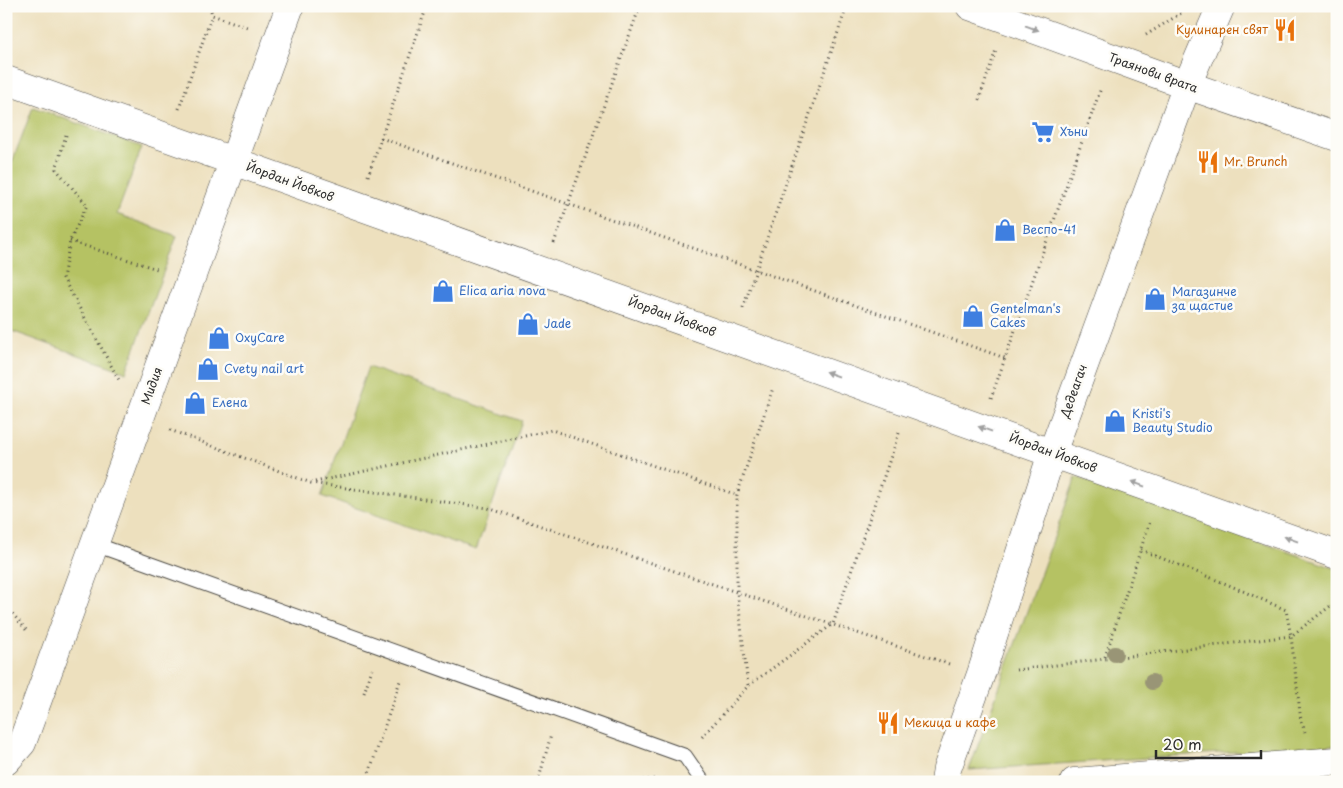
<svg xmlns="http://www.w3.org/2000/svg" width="1343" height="788" viewBox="0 0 1343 788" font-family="'Playpen Sans',sans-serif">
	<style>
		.green { fill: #b5c264; stroke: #707648 }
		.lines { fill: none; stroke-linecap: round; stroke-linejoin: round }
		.service-casing { stroke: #484641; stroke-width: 16 }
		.minor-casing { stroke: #484641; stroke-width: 29 }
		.path { stroke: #484641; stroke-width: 3; stroke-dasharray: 1 4; stroke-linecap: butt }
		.service { stroke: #fff; stroke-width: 14 }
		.minor { stroke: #fff; stroke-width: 28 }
		.tree { fill: #999576 }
		.oneway { fill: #a0a0a0 }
		.labels { text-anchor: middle; stroke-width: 5; stroke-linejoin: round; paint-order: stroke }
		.food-label { font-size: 12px; fill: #c56008; stroke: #fdfcf7; text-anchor: start }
		.street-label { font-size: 12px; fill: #2b2b2b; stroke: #fdfcf7 }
		.shop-label { font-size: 12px; fill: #366cbe; stroke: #fdfcf7; text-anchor: start }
	</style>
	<rect width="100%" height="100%" fill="#fdfcf7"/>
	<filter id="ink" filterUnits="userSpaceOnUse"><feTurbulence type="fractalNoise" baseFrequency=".02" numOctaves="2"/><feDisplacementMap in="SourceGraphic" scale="10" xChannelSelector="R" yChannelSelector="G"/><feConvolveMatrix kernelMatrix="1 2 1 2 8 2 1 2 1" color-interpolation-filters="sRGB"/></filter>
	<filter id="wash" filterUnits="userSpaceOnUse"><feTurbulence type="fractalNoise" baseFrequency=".0096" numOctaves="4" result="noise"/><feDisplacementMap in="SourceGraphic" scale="20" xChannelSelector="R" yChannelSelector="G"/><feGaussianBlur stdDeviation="1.12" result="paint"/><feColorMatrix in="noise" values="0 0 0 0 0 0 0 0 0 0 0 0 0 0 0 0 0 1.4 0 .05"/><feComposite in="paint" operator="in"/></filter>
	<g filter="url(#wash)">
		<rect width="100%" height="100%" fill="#ede0be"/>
		<g class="green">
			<polygon points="33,107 142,147 117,214 177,236 126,372 6,329 6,178"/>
			<polygon points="368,367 522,421 476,550 322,496"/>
			<polygon points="1076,477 1337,569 1337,745 969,770"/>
		</g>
	</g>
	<g filter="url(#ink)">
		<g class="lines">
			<defs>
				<polyline id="service" points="94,544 685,756 703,782"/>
				<g id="minor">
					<polyline points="970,6 1187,85 1337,137"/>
					<polyline points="6,80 1337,555"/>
					<polyline points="6,761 22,743 290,6"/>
					<polyline points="945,782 947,769 981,674 1052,453 1187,85 1221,6"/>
					<polyline points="1074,782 1337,761"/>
				</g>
			</defs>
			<use href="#service" class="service-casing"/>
			<use href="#minor" class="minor-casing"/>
			<g class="path">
				<polyline points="210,6 212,15 247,27"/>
				<polyline points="1146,35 1183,12"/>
				<polyline points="979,100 996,50"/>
				<polyline points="179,109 212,15"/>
				<polyline points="66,135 56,169 87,205 70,241 63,278 119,380"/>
				<polyline points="381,138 1005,358"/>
				<polyline points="368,176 427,6"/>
				<polyline points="70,241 160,270"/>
				<polyline points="554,243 640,6"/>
				<polyline points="743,308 847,6"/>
				<polyline points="991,398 1101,88"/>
				<polyline points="170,430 311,483 488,508 952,665"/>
				<polyline points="315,482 552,430 737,495"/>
				<polyline points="1141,550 1229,585 1286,610 1291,636 1301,721 1305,732"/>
				<polyline points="6,606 28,632"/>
				<polyline points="1105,657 1150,521"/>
				<polyline points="1016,670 1291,636 1337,601"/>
				<polyline points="748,685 737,592 737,495 773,388"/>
				<polyline points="364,693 372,669"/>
				<polyline points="702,737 748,686 833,624 899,433"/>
				<polyline points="366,782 400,681"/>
				<polyline points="538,782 551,735"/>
				<polyline points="623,782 655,779 662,782"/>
			</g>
			<use href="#service" class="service"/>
			<use href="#minor" class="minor"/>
		</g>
		<g class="tree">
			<circle cx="1115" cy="654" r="8"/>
			<circle cx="1152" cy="682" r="8"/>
		</g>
		<defs><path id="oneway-solid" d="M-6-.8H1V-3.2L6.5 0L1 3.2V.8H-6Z" transform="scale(1.25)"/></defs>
		<g class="oneway">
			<use href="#oneway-solid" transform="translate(1032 28) rotate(20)"/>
			<use href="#oneway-solid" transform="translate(832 374) rotate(-160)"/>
			<use href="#oneway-solid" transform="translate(985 429) rotate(-160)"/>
			<use href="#oneway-solid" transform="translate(1138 484) rotate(-160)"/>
			<use href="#oneway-solid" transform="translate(1291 539) rotate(-160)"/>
		</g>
	</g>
	<defs>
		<symbol id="restaurant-bare" viewBox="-9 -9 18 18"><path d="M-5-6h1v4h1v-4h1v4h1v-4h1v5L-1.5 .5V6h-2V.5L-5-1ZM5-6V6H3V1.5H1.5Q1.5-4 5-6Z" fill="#e8710a" stroke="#fdfcf7" stroke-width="2.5" paint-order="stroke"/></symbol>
		<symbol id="supermarket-bare" viewBox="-9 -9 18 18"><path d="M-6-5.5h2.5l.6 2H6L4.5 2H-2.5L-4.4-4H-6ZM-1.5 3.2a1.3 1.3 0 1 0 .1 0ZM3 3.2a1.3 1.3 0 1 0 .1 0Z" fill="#3f7fe0" stroke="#fdfcf7" stroke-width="2.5" paint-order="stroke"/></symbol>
		<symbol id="shop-bare" viewBox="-9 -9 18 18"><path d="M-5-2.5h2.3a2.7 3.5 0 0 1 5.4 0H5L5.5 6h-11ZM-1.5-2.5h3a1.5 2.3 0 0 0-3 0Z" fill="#3f7fe0" stroke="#fdfcf7" stroke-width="2.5" paint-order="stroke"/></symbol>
	</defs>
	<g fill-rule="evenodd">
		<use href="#restaurant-bare" x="1269" y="14" width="32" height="32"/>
		<use href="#supermarket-bare" x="1027" y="116" width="32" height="32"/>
		<use href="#restaurant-bare" x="1192" y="146" width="32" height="32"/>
		<use href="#shop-bare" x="989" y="214" width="32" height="32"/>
		<use href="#shop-bare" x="427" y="275" width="32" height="32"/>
		<use href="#shop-bare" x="1139" y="283" width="32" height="32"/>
		<use href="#shop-bare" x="957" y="300" width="32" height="32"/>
		<use href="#shop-bare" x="512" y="308" width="32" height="32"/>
		<use href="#shop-bare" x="203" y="322" width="32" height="32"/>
		<use href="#shop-bare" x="192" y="353" width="32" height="32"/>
		<use href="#shop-bare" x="179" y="387" width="32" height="32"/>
		<use href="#shop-bare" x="1099" y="405" width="32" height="32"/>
		<use href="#restaurant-bare" x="872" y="707" width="32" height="32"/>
	</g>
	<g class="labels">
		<g class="food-label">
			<text x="1268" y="34" text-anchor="end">Кулинарен свят</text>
			<text x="1224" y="166">Mr. Brunch</text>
			<text x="904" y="727">Мекица и кафе</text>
		</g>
		<g class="street-label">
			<text transform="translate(1153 73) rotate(20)" y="4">Траянови врата</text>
			<text transform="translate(290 182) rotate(20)" y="4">Йордан Йовков</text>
			<text transform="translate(672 317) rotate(20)" y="4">Йордан Йовков</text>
			<text transform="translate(152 386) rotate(-70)" y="4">Мидия</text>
			<text transform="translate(1074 391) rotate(-70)" y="4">Дедеагач</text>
			<text transform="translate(1053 453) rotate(20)" y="4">Йордан Йовков</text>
		</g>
		<g class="shop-label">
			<text x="1060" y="136">Хъни</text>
			<text x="1022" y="234">Веспо-41</text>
			<text x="459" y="295">Elica aria nova</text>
			<text x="1172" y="296">Магазинче<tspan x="1172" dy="14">за щастие</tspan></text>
			<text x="990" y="313">Gentelman's<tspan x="990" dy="14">Cakes</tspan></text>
			<text x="544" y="328">Jade</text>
			<text x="235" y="342">OxyCare</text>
			<text x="224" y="373">Cvety nail art</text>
			<text x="212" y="407">Елена</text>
			<text x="1132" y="418">Kristi's<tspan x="1132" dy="14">Beauty Studio</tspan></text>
		</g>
	</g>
	<rect width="1343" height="788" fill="none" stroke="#fdfcf7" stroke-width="25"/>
	<path d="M1156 750v8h105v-8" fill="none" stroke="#2b2b2b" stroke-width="2.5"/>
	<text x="1163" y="750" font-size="15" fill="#2b2b2b" stroke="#fdfcf7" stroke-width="4" paint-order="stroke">20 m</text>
</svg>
